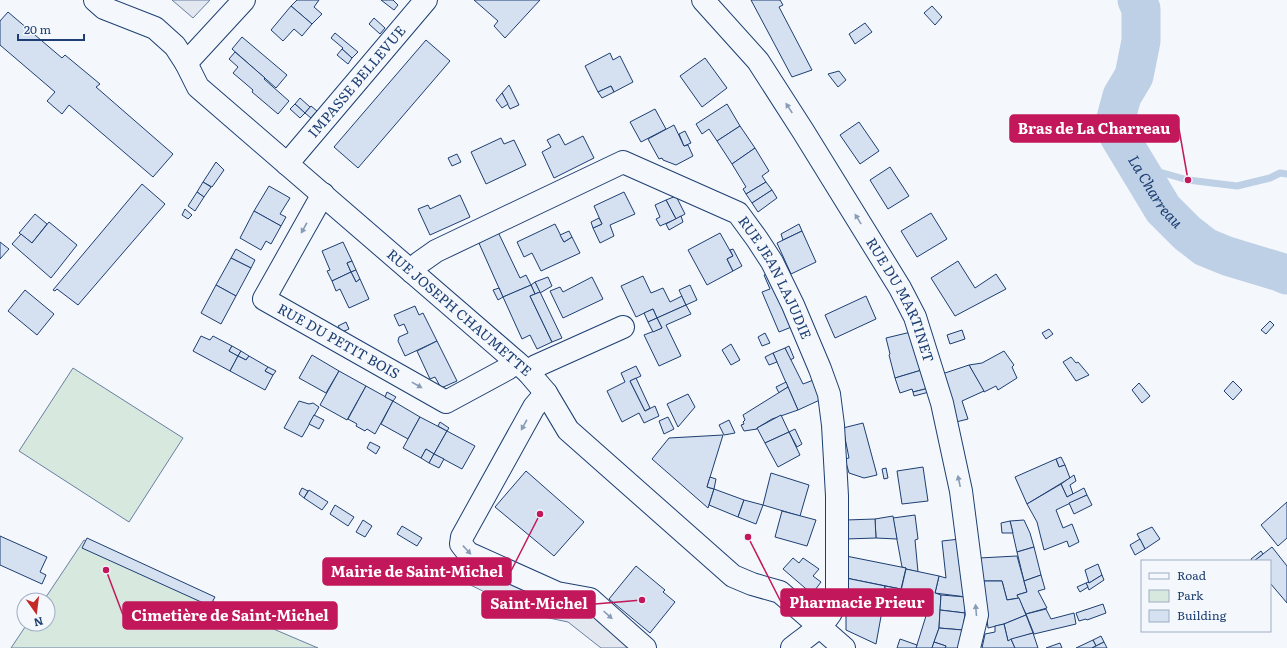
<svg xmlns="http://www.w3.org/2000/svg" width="1287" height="648" viewBox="0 0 1287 648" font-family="Literata,serif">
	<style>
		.green { fill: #d7e8df; stroke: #687fa3 }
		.parking { fill: #e3e8f0; stroke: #687fa3 }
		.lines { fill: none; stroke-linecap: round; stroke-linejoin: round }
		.stream { stroke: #bed0e5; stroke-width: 7 }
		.river { stroke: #bed0e5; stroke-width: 39 }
		.building { fill: #d5e0f0; stroke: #1d3f73 }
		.minor-casing { stroke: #1d3f73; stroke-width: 24 }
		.minor { stroke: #f4f7fb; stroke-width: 22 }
		.oneway { fill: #889bb7 }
		.labels { text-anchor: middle; stroke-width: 3; stroke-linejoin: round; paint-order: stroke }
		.street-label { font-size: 14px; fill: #1d3f73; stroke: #f4f7fb }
		.water-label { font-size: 15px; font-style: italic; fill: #1d3f73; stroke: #f4f7fb }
		.leader { fill: none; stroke: #c2185b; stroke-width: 1.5 }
		.callout-dot { fill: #c2185b; stroke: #f4f7fb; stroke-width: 1.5 }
		.callout { fill: #c2185b; stroke: #c2185b; stroke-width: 1.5 }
		.callout-label { font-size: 15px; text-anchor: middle; font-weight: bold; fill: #fff }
	</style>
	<rect width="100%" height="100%" fill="#f4f7fb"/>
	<g class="green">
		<polygon points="73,368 183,438 129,522 19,451"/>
		<polygon points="84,540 250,619 318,648 11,648 27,624 48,624 48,600 44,600"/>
	</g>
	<g class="parking">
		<polygon points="172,0 210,0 193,18"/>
		<polygon points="461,561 551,602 583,607 629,648 601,648 568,622 530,614 458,579"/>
	</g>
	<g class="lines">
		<polyline class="stream" points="1138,166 1188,180 1237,186 1270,178 1280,173 1287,174"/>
		<path class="river" id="s1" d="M 1137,0 L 1141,9 L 1141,41 L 1134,76 L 1122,96 L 1115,122 L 1119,136 L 1163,209 L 1187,233 L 1205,247 L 1227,256 L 1280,272 L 1287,275"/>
	</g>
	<g class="building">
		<polygon points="297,0 319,0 314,7 322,14 312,24 291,6"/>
		<polygon points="381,0 393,0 398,5 394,10"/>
		<polygon points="474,0 540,0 505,38 494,26 498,21"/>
		<polygon points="751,0 780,0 783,5 779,7 812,70 792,77"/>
		<polygon points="291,6 312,24 302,36 294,29 283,41 271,30"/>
		<polygon points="932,6 942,17 935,25 924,13"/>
		<polygon points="8,12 62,58 65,55 100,84 96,87 173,154 153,177 69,105 62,114 47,101 55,92 0,45 0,21"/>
		<polygon points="374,18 385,28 380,34 369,24"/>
		<polygon points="865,23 872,32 855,44 849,34"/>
		<polygon points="335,33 358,52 352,58 342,49 343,48 331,38"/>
		<polygon points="242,37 287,75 276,88 232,49"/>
		<polygon points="426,40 450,61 358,168 334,147"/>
		<polygon points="342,49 352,58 348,64 337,55"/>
		<polygon points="235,52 265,78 264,79 289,101 278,114 252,92 253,90 233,73 238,67 229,59"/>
		<polygon points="610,53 613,60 620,56 633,82 614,92 611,86 598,92 585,66"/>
		<polygon points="705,58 727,88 702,107 680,76"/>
		<polygon points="839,71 846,80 838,87 828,74"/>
		<polygon points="509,85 519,105 510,109 502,93"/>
		<polygon points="611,86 614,92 602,98 598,92"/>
		<polygon points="502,93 508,104 502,108 496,100"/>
		<polygon points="300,98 310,107 305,113 295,104"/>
		<polygon points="295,104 305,113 300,118 290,109"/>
		<polygon points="727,104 740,126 717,141 709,129 702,134 696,124"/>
		<polygon points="311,106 317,111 311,118 305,113"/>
		<polygon points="655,109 666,129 641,142 630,122"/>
		<polygon points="859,122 879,151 860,164 840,135"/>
		<polygon points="674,125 684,146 688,145 693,156 676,165 663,160 662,158 659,159 648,139"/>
		<polygon points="740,126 755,148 732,164 717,141"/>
		<polygon points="685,131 691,143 684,146 679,134"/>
		<polygon points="559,134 565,145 583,136 594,158 554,178 542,152 551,147 547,140"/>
		<polygon points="501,138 504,144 514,140 526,165 486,184 471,152"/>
		<polygon points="755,148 769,171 762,176 766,182 746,194 743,189 746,187 732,164"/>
		<polygon points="457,154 461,162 452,166 448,158"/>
		<polygon points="216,162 224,170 212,187 203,182"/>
		<polygon points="890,167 909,196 888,209 870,180"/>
		<polygon points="203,182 211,187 204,197 197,192"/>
		<polygon points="766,182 772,190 752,203 746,194"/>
		<polygon points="142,184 165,204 78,305 57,289 55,291 53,290"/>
		<polygon points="269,186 290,198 280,214 286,217 281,226 254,211"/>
		<polygon points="772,190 777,198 758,212 752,203"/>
		<polygon points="197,192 204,197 195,211 188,206"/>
		<polygon points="624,192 635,214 610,225 614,236 600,243 593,228 602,224 594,206"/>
		<polygon points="460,195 470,217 430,235 418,209 428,205 430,209"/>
		<polygon points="676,196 685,214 676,219 666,200"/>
		<polygon points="666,200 676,219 660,226 656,219 660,217 655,205"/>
		<polygon points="185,209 192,215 188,219 182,215"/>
		<polygon points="254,211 281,226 271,244 266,241 261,250 240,238"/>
		<polygon points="931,213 947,239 917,257 901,231"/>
		<polygon points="35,214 47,224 32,243 19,233"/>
		<polygon points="681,216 683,222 669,230 666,224"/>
		<polygon points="599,218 602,224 593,228 591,222"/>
		<polygon points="49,222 77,245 51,278 12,244 21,234 32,243"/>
		<polygon points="555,224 564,242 572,237 580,253 541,271 532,253 524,257 517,242"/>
		<polygon points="799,224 802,231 783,240 781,234"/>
		<polygon points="569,231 572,237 564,242 560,235"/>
		<polygon points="802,231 816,262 791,274 777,243"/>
		<polygon points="498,232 520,278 526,275 531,285 503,297 478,241"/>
		<polygon points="720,233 733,256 727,259 733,271 707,285 688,250"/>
		<polygon points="0,242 9,249 0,259"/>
		<polygon points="343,242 352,261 347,263 351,272 332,281 327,271 330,270 322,251"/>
		<polygon points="236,249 255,260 251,268 231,258"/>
		<polygon points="733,249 742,266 733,271 727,259 733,256 730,250"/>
		<polygon points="231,258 251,268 236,296 216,285"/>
		<polygon points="352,261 356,270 351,272 347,263"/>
		<polygon points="958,261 975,288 996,274 1006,289 955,316 931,278"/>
		<polygon points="356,270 360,279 356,282 351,272"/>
		<polygon points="351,272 356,282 360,279 369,299 349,308 340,289 336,291 332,281"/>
		<polygon points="772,272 794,326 779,332 762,292 770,289 764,275"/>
		<polygon points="643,276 651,293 663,288 670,302 682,296 686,305 657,318 653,309 636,317 621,286"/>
		<polygon points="548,277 552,286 540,293 535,282"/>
		<polygon points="592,277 603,299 563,318 550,291 560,287 563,292"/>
		<polygon points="535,282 540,292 535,294 531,285"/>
		<polygon points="216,285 236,296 221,324 201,313"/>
		<polygon points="531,285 535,294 530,296 552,342 537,349 530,335 522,339 503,297"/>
		<polygon points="690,285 697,300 686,305 679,290"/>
		<polygon points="499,288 503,297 498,300 493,290"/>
		<polygon points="25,290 54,314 37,335 8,311"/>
		<polygon points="540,292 562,338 552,342 530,296"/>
		<polygon points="866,296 876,319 835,338 825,315"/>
		<polygon points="686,305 691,314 666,325 681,356 659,366 644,335 662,328 657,318"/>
		<polygon points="415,306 419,315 423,313 437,341 405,356 398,341 399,337 408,333 404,324 399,326 394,315"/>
		<polygon points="653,309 657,318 648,322 644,313"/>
		<polygon points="657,318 662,328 653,332 648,322"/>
		<polygon points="1270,321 1274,325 1266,334 1261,330"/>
		<polygon points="346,322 349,329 342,332 338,326"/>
		<polygon points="1049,329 1053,334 1046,339 1042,333"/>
		<polygon points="962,330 965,339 950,344 947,335"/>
		<polygon points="911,332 925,369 895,378 889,355 890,354 886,338"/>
		<polygon points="765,333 770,343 762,346 758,337"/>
		<polygon points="201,336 210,340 213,336 232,346 229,351 238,356 230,371 193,351"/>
		<polygon points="437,341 457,381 441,388 435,377 430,379 417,351"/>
		<polygon points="731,344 740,360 731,365 722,350"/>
		<polygon points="232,346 241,351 238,356 229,351"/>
		<polygon points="789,346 794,358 790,360 785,348"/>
		<polygon points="785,348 803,384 816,379 822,399 798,410 773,353"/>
		<polygon points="241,351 249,356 246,360 238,356"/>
		<polygon points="1004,351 1014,365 1012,367 1017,378 998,390 996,386 984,392 969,365 982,363"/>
		<polygon points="773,353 777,362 769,365 765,357"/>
		<polygon points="312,355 339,371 326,393 299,378"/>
		<polygon points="238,356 246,360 249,356 268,367 265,371 273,375 265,390 230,371"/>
		<polygon points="1071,357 1076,363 1078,362 1089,375 1076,381 1063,362"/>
		<polygon points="969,365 984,391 962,401 968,419 956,422 942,374"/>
		<polygon points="636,366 641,376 630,381 645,411 655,406 659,416 644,423 639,413 622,422 607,391 625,382 621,373"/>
		<polygon points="268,367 276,371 273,375 265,371"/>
		<polygon points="925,369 929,388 913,392 912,389 900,393 895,378"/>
		<polygon points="339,371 366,386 347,420 320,405"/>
		<polygon points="636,378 650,408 645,411 630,381"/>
		<polygon points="1233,381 1242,390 1233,400 1224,391"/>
		<polygon points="786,382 788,387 779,393 776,387"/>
		<polygon points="1139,383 1150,396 1142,403 1132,390"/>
		<polygon points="366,386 393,401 375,434 367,429 365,431 356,426 357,424 348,419"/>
		<polygon points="788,387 798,410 772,419 757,428 757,429 744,431 741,425 744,424 743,422 745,420 743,415"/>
		<polygon points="929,388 929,392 914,396 913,392"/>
		<polygon points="387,392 396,397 393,401 385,397"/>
		<polygon points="688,394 695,407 678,427 667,404"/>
		<polygon points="299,401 309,404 313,403 319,407 302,437 284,428"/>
		<polygon points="393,401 420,417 408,439 381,424"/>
		<polygon points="314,415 324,420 319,429 309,424"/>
		<polygon points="781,415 789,432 765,443 757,428"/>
		<polygon points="420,417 447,431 434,454 426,449 421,458 403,448"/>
		<polygon points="668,417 674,429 664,434 659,421"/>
		<polygon points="729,420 735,433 724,435 719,425"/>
		<polygon points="440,422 449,428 447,431 438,426"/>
		<polygon points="863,423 877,475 864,478 849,473 845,459 849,458 843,428"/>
		<polygon points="795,429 802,444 797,447 789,432"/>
		<polygon points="447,431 475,446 462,469 434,454"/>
		<polygon points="789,432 800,455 778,467 765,443"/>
		<polygon points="723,435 707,487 714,489 708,508 652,459 669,438"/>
		<polygon points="370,442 380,447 376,454 367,448"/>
		<polygon points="426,449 434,454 429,463 421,458"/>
		<polygon points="434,454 444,459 439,468 429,463"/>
		<polygon points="1061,457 1065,465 1059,467 1056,459"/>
		<polygon points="1056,459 1059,467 1065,465 1070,478 1027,504 1015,477"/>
		<polygon points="923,467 928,501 902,504 897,471"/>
		<polygon points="886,468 888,478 884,479 882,469"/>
		<polygon points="526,471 584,522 554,556 495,507"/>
		<polygon points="771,473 809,485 800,516 763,505"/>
		<polygon points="1074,475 1076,481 1070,485 1073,494 1067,497 1061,484"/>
		<polygon points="710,477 716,479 714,489 707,487"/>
		<polygon points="1061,484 1067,497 1084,488 1087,495 1056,510 1063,528 1072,524 1079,542 1069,547 1067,541 1044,550 1037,522 1027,504"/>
		<polygon points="302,488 308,491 304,498 299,494"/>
		<polygon points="714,489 744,500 738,517 709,505"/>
		<polygon points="309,490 328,502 322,510 304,498"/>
		<polygon points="1087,495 1092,505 1074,514 1069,503"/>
		<polygon points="744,500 763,505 756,524 738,517"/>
		<polygon points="1287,502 1287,538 1278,546 1261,525"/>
		<polygon points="335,505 354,517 348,526 330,514"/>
		<polygon points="782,511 816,520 807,546 775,537"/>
		<polygon points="915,515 918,539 915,540 918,572 906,569 906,568 902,567 893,518"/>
		<polygon points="893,516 897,539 876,538 875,519"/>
		<polygon points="875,519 876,538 845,539 846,520"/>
		<polygon points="363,520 372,526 365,537 356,532"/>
		<polygon points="1024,520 1030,533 1034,547 1017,552 1010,521"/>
		<polygon points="1010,521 1013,533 1002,533 1001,523"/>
		<polygon points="402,526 422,538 417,546 397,534"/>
		<polygon points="1152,527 1160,539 1145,549 1137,534"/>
		<polygon points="0,536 47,557 40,572 46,575 42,584 0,565"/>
		<polygon points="87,538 215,597 210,606 82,548"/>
		<polygon points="960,539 966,597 935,593 939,576 946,578 942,541"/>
		<polygon points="1140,539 1145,549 1135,555 1130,545"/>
		<polygon points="1034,547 1041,575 1024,581 1017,552"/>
		<polygon points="1272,547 1287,566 1287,603 1270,583 1270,561 1254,561"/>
		<polygon points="1261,551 1263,554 1254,561 1252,561 1251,559"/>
		<polygon points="846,556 906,568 901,589 846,578"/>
		<polygon points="1017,556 1027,592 1017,595 1019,598 1007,600 1002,581 982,581 979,558"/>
		<polygon points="793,558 799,563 803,558 819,569 813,576 821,582 812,594 783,569"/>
		<polygon points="1098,564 1102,575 1089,583 1085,570"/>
		<polygon points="636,566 665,590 663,592 675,602 650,633 609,599"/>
		<polygon points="906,569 939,576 935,593 941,595 939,628 932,648 916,648 930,603 900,595"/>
		<polygon points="1041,575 1045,589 1038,591 1047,608 1026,614 1017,595 1027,592 1024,581"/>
		<polygon points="1102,575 1104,580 1089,590 1086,583 1088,582 1089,583"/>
		<polygon points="846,578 885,586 884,600 876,644 846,630"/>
		<polygon points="982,581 1002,581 1007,600 1019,598 1026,615 1004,624 988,628"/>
		<polygon points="1086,583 1088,587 1080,592 1077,587"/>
		<polygon points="885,586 901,589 900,595 885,591"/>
		<polygon points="941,595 966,597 965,613 940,610"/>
		<polygon points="1103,604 1106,613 1087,620 1086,619 1079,621 1076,613"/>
		<polygon points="1046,609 1051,619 1074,613 1076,624 1034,634 1026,614"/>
		<polygon points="940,610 965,613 963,630 939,628"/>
		<polygon points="1026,615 1033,633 1008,641 1004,624"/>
		<polygon points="1004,624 1008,641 1011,639 1015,648 982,648 985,634 995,632 995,626"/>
		<polygon points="939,628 963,630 958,648 945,648 946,646 934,642"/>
		<polygon points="1033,633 1038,648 1015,648 1011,639"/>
		<polygon points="1101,636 1104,642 1096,646 1093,640"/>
		<polygon points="900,639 917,645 916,648 897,648"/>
		<polygon points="1093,640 1096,646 1092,648 1076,648"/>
		<polygon points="934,642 946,646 945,648 932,648"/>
		<polygon points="1104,642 1107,648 1092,648"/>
		<polygon points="1060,643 1062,648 1046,648"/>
	</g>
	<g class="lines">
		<defs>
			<g id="minor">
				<path id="s2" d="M 95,0 L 104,8 L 155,28 L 175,46 L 186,63 L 198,87 L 528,372 L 546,393 L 568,430 L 733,576 L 752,584 L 780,592 L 844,648"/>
				<path id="s3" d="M 703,0 L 758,61 L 803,131 L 900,288 L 915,317 L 942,403 L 961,491 L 977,615 L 969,648"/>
				<polyline points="186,63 244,0"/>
				<path id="s4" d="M 287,164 L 426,0"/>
				<path id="s5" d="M 323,194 L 264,299 L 446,402 L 507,369 L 516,362"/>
				<path id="s6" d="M 412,272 L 419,263 L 436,251 L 623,162 L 738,213 L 757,239 L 772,262 L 793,305 L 820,369 L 829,394 L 833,425 L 837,496 L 837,594 C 834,622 811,632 792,648"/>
				<polyline points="528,372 536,366 623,327"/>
				<polyline points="546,393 534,407 462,537 461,544 468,553 557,593 590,599 645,648"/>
			</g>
		</defs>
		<use href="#minor" class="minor-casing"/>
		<use href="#minor" class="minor"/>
	</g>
	<defs><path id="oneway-solid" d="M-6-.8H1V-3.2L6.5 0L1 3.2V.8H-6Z"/></defs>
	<g class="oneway">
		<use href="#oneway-solid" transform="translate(789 108) rotate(-123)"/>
		<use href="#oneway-solid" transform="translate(858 219) rotate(-122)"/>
		<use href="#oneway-solid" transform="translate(304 228) rotate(119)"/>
		<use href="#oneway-solid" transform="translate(417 385) rotate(29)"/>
		<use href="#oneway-solid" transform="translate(524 425) rotate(119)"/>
		<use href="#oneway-solid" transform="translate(959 481) rotate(-102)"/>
		<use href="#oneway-solid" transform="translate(467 550) rotate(47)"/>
		<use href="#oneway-solid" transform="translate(976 610) rotate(-95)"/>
		<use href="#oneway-solid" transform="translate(608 615) rotate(42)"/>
	</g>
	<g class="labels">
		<g class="street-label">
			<text dy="5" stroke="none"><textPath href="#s4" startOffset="108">IMPASSE BELLEVUE</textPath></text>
			<text dy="5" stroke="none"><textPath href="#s6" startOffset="440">RUE JEAN LAJUDIE</textPath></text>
			<text dy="5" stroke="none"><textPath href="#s3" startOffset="361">RUE DU MARTINET</textPath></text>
			<text dy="5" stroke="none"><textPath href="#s2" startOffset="486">RUE JOSEPH CHAUMETTE</textPath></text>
			<text dy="5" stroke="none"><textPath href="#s5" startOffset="206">RUE DU PETIT BOIS</textPath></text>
		</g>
		<g class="water-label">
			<text dy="5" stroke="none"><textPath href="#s1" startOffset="209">La Charreau</textPath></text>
		</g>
	</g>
	<path class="leader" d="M1188 180L1179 129M540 514L511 571M748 537L781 602M642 600L595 604M106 570L123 615"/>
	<g class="callout-dot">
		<circle cx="1188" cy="180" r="4"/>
		<circle cx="540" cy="514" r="4"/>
		<circle cx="748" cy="537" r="4"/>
		<circle cx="642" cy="600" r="4"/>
		<circle cx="106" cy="570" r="4"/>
	</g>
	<g class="callout">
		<rect x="1010" y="115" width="169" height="27" rx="4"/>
		<rect x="323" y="558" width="188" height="27" rx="4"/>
		<rect x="781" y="589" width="152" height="27" rx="4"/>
		<rect x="482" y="591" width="113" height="27" rx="4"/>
		<rect x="123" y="602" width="214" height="27" rx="4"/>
	</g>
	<g class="callout-label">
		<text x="1094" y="134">Bras de La Charreau</text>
		<text x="417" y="577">Mairie de Saint-Michel</text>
		<text x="857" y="608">Pharmacie Prieur</text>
		<text x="539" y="609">Saint-Michel</text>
		<text x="230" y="621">Cimetière de Saint-Michel</text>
	</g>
	<rect x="1141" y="560" width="130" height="72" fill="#f4f7fb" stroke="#9eadc5"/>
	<rect x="1149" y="573" width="20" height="6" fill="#f4f7fb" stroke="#9eadc5"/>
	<text x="1177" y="580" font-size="12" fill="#1d3f73">Road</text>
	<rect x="1149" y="590" width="20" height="12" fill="#d7e8df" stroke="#9eadc5"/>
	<text x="1177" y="600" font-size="12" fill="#1d3f73">Park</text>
	<rect x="1149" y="610" width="20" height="12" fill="#d5e0f0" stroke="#9eadc5"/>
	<text x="1177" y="620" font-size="12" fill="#1d3f73">Building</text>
	<g transform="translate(36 612) rotate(166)"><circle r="19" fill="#f4f7fb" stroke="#9eadc5"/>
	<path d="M0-3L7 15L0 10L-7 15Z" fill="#c62828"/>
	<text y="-6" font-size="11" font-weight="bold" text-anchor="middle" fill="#1d3f73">N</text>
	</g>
	<path d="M18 34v6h66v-6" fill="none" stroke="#1d3f73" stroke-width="2"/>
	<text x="24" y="34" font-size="12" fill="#1d3f73" stroke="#f4f7fb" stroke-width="3" paint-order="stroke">20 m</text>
</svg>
